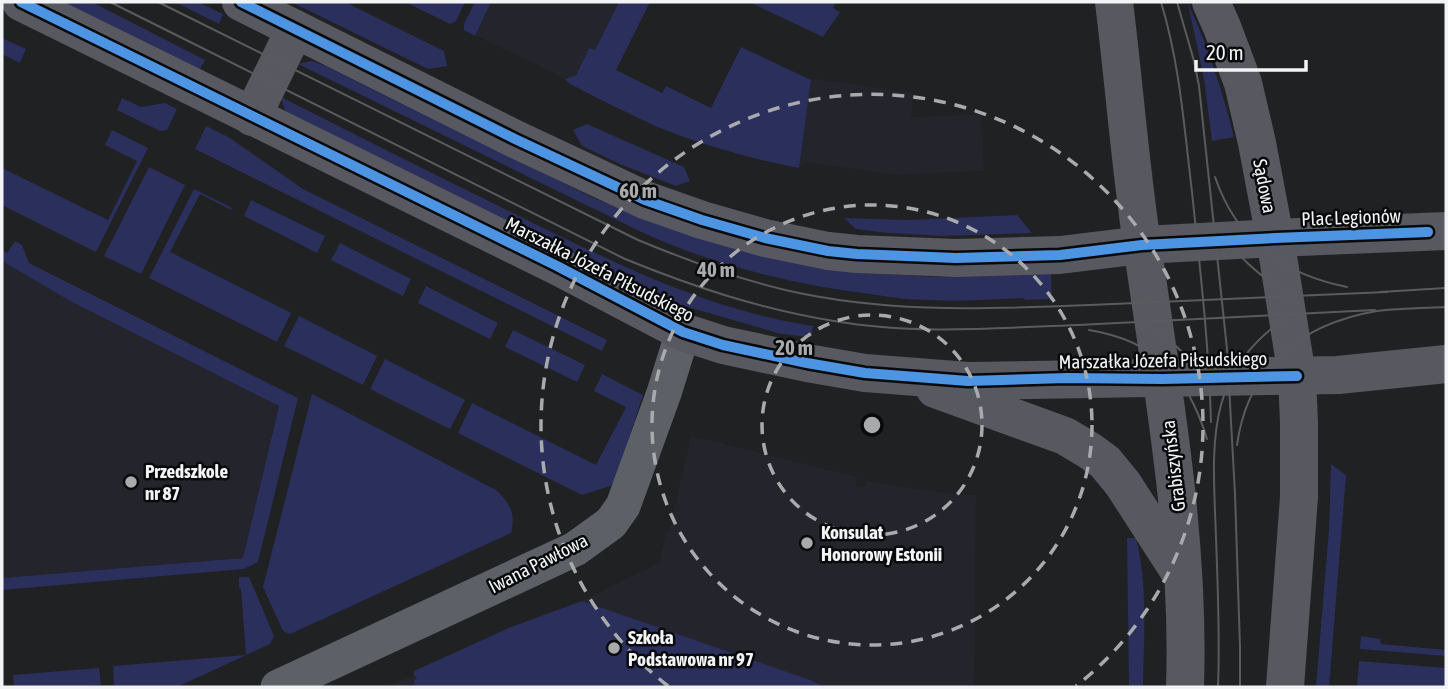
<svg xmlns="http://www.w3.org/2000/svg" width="1448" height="689" viewBox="0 0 1448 689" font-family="'Asap Condensed',sans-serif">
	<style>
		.built { fill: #23242c }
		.green { fill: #2a2f5b }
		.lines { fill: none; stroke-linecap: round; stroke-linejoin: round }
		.street { stroke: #5e6068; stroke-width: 35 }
		.secondary { stroke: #575860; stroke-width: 38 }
		.tram { stroke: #5a5b5e; stroke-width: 2 }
		.cycleway-casing { stroke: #090a0b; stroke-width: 15 }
		.cycleway { stroke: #4d94e3; stroke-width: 10 }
		.ring { fill: none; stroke: #a9aaac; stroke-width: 3.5; stroke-dasharray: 12 9 }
		.poi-dot { fill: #a9aaac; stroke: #090a0b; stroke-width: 2.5 }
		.labels { text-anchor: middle; stroke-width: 5; stroke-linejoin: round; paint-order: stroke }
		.street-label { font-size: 19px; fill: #f3f4f6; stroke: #090a0b }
		.poi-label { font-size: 19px; font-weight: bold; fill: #f3f4f6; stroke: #090a0b; text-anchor: start }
		.centre { fill: #a9aaac; stroke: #090a0b; stroke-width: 3.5 }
		.ring-label { font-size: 21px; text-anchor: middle; font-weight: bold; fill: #a9aaac; stroke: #090a0b; stroke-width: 5; stroke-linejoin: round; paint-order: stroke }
	</style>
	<rect width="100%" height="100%" fill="#202122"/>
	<g class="built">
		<polygon points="475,2 619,2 595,50 589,48 576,75 565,79 464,30 464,24"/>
		<polygon points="817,79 914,93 911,117 981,114 984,171 895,175 805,162 799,168 811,80"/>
		<polygon points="2,261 70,301 279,405 243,558 2,578"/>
		<polygon points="691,436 857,477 856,485 864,487 866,481 945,493 976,495 974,687 381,687 414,676 414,671 511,627 582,601 659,563 667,531 669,531"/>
	</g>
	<g class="green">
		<polygon points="56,2 92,2 205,60 198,73"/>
		<polygon points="175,2 198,2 223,14 219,24"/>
		<polygon points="291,2 345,2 444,51 447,66 428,69"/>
		<polygon points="405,2 465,2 456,21 450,24"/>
		<polygon points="475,2 491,2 475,36 464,30 464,24"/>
		<path d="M 619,2 L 650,2 L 616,70 L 662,93 L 666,86 L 711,108 L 741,47 L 811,80 L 799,168 C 749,158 700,145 653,125 C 625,112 597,98 570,84 L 565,79 L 576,75 L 589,48 L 595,50 Z"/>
		<polygon points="749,2 836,2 833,8 840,12 823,37"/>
		<path d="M 1188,4 C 1209,47 1222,91 1234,137 L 1212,141 L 1204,79 Z"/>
		<polygon points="2,38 26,49 20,63 2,54"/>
		<path d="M 312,61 L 326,66 L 596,199 L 657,224 L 852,272 L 936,277 L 1051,273 L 1052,299 L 1025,300 L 1024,298 C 992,299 960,302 928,300 C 909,300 889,297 870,294 C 789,284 709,264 635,229 L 298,64 Z"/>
		<path d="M 281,97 C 364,139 446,180 529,221 C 621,266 712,311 813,326 L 811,337 L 781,334 L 657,298 L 285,111 Z"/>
		<polygon points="122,98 141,107 165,103 177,109 167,130 160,131 117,110"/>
		<polygon points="587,124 684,167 690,181 676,186 622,165 582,146 573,130"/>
		<polygon points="206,126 230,138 303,189 607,340 602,351 195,149"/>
		<polygon points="112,130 148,148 96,252 2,205 2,168 108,220 137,161 105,145"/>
		<polygon points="149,167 185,185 141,274 104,256"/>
		<polygon points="194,189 232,208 231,210 200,194 170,252 291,313 277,342 149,278"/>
		<polygon points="251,200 325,236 317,253 244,216"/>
		<polygon points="1017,215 1032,233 943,236 888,233 856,229 844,218 909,220"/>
		<polygon points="15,241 22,245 29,263 298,398 258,562 244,569 2,590 2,578 243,558 279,406 70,301 2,261 2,250 7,253"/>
		<polygon points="340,243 411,279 403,296 331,260"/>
		<polygon points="426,286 498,323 490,339 418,303"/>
		<polygon points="299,316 377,356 363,385 284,346"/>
		<polygon points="513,330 585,365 577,382 505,347"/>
		<polygon points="385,359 465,400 450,429 370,389"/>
		<polygon points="602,374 643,395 615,481 610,486 582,495 458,433 472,403 596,465 626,407 594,391"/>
		<path d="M 312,394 L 496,490 C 510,503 516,514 511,533 L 290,634 L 283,631 L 263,587 Z"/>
		<polygon points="1331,464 1346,475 1329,687 1316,687 1329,529"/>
		<path d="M 1127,538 L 1136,538 C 1148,586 1144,637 1143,687 L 1129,687 Z"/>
		<polygon points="239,577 249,577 274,636 270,644 177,687 114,687 113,666 246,655 241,589 239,588"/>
		<polygon points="582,601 810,680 825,687 415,687 414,680 417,678 416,676 414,676 414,671 511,627"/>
		<polygon points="1361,636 1380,639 1381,644 1446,650 1446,656 1360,649"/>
		<polygon points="1359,661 1446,668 1446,687 1357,687"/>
		<polygon points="99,668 101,685 69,687 14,687 13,675"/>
	</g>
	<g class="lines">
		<polyline class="street" points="278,687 575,549 611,523 623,506 664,393 683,332"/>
		<g class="secondary">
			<polyline points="21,2 557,266 683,332 723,345 807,363 865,373 968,381 1338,375 1446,364"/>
			<polyline points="241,2 515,139 645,200 702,220 765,238 828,251 857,254 956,258 1060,255 1142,245 1275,238 1446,231"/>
			<path d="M 1114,2 C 1124,83 1130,164 1142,244 C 1163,391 1190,538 1185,687"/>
			<polyline points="1211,2 1222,27 1243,83 1257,143 1275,238 1297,376 1299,423 1299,497 1285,687"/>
			<polyline points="252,117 295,29"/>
			<polyline points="935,389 1065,436 1090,451 1105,462 1123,484 1181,574"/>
		</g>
		<g class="tram">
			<path d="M 110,2 L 625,259 C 694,287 760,309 834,321 C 914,335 997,328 1078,325 C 1177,320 1276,315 1375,310"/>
			<path d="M 158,2 L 638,240 C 691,262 747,283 804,294 C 899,313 994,309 1090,305 C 1189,301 1288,296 1387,292"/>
			<path d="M 1161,2 C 1180,65 1184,126 1192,192 C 1200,268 1209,345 1211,422"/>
			<polyline points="1177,2 1194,61 1199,86 1227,349 1235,494 1240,647 1240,687"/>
			<path d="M 1215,177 C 1237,241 1282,274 1347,287"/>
			<path d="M 1216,224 C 1237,255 1257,277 1292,294"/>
			<polyline points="1380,292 1446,288"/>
			<path d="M 1140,323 C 1170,336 1192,359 1209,385"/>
			<path d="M 1089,330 C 1156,341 1188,376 1207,439"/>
			<path d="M 1237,445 C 1248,366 1301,324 1377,311 C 1399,308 1423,308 1446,307"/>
			<path d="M 1218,687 C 1220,638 1218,588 1216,538 C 1213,446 1202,373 1290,315"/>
		</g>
		<defs>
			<g id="cycleway">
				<polyline points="21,2 557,266 683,332 723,345 807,363 865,373 968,381 1067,378 1162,379 1297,376"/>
				<polyline points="241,2 515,139 645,200 702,220 765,238 828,251 857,254 956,258 1060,255 1142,245 1275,238 1428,232"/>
			</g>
		</defs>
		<use href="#cycleway" class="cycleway-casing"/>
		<use href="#cycleway" class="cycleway"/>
	</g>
	<g class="ring">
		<circle cx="872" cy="425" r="110"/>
		<circle cx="872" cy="425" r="220"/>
		<path d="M668 686A331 331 0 1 1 1076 686"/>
	</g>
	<g class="poi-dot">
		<circle cx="131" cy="482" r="7"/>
		<circle cx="807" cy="543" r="7"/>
		<circle cx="614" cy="648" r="7"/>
	</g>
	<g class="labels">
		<g class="street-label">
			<text transform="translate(1265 186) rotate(79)" y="7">Sądowa</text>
			<text transform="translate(1351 217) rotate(-2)" y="7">Plac Legionów</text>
			<text transform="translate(600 269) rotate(27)" y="7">Marszałka Józefa Piłsudskiego</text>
			<text transform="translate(1163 360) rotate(-1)" y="7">Marszałka Józefa Piłsudskiego</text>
			<text transform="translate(1173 466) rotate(-97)" y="7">Grabiszyńska</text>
			<text transform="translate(538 563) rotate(-27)" y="7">Iwana Pawłowa</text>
		</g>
		<g class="poi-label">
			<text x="145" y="478">Przedszkole<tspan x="145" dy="22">nr 87</tspan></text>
			<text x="821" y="539">Konsulat<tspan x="821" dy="22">Honorowy Estonii</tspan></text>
			<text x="628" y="644">Szkoła<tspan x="628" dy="22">Podstawowa nr 97</tspan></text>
		</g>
	</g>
	<circle cx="872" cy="425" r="10" class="centre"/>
	<g class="ring-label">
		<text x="638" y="198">60 m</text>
		<text x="716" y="277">40 m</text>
		<text x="794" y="355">20 m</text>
	</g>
	<rect width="1448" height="689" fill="none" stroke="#f3f4f6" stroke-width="7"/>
	<path d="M1196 60v10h110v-10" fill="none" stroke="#f3f4f6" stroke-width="3.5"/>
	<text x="1206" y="60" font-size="21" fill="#f3f4f6" stroke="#090a0b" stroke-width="5" paint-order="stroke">20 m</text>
</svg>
